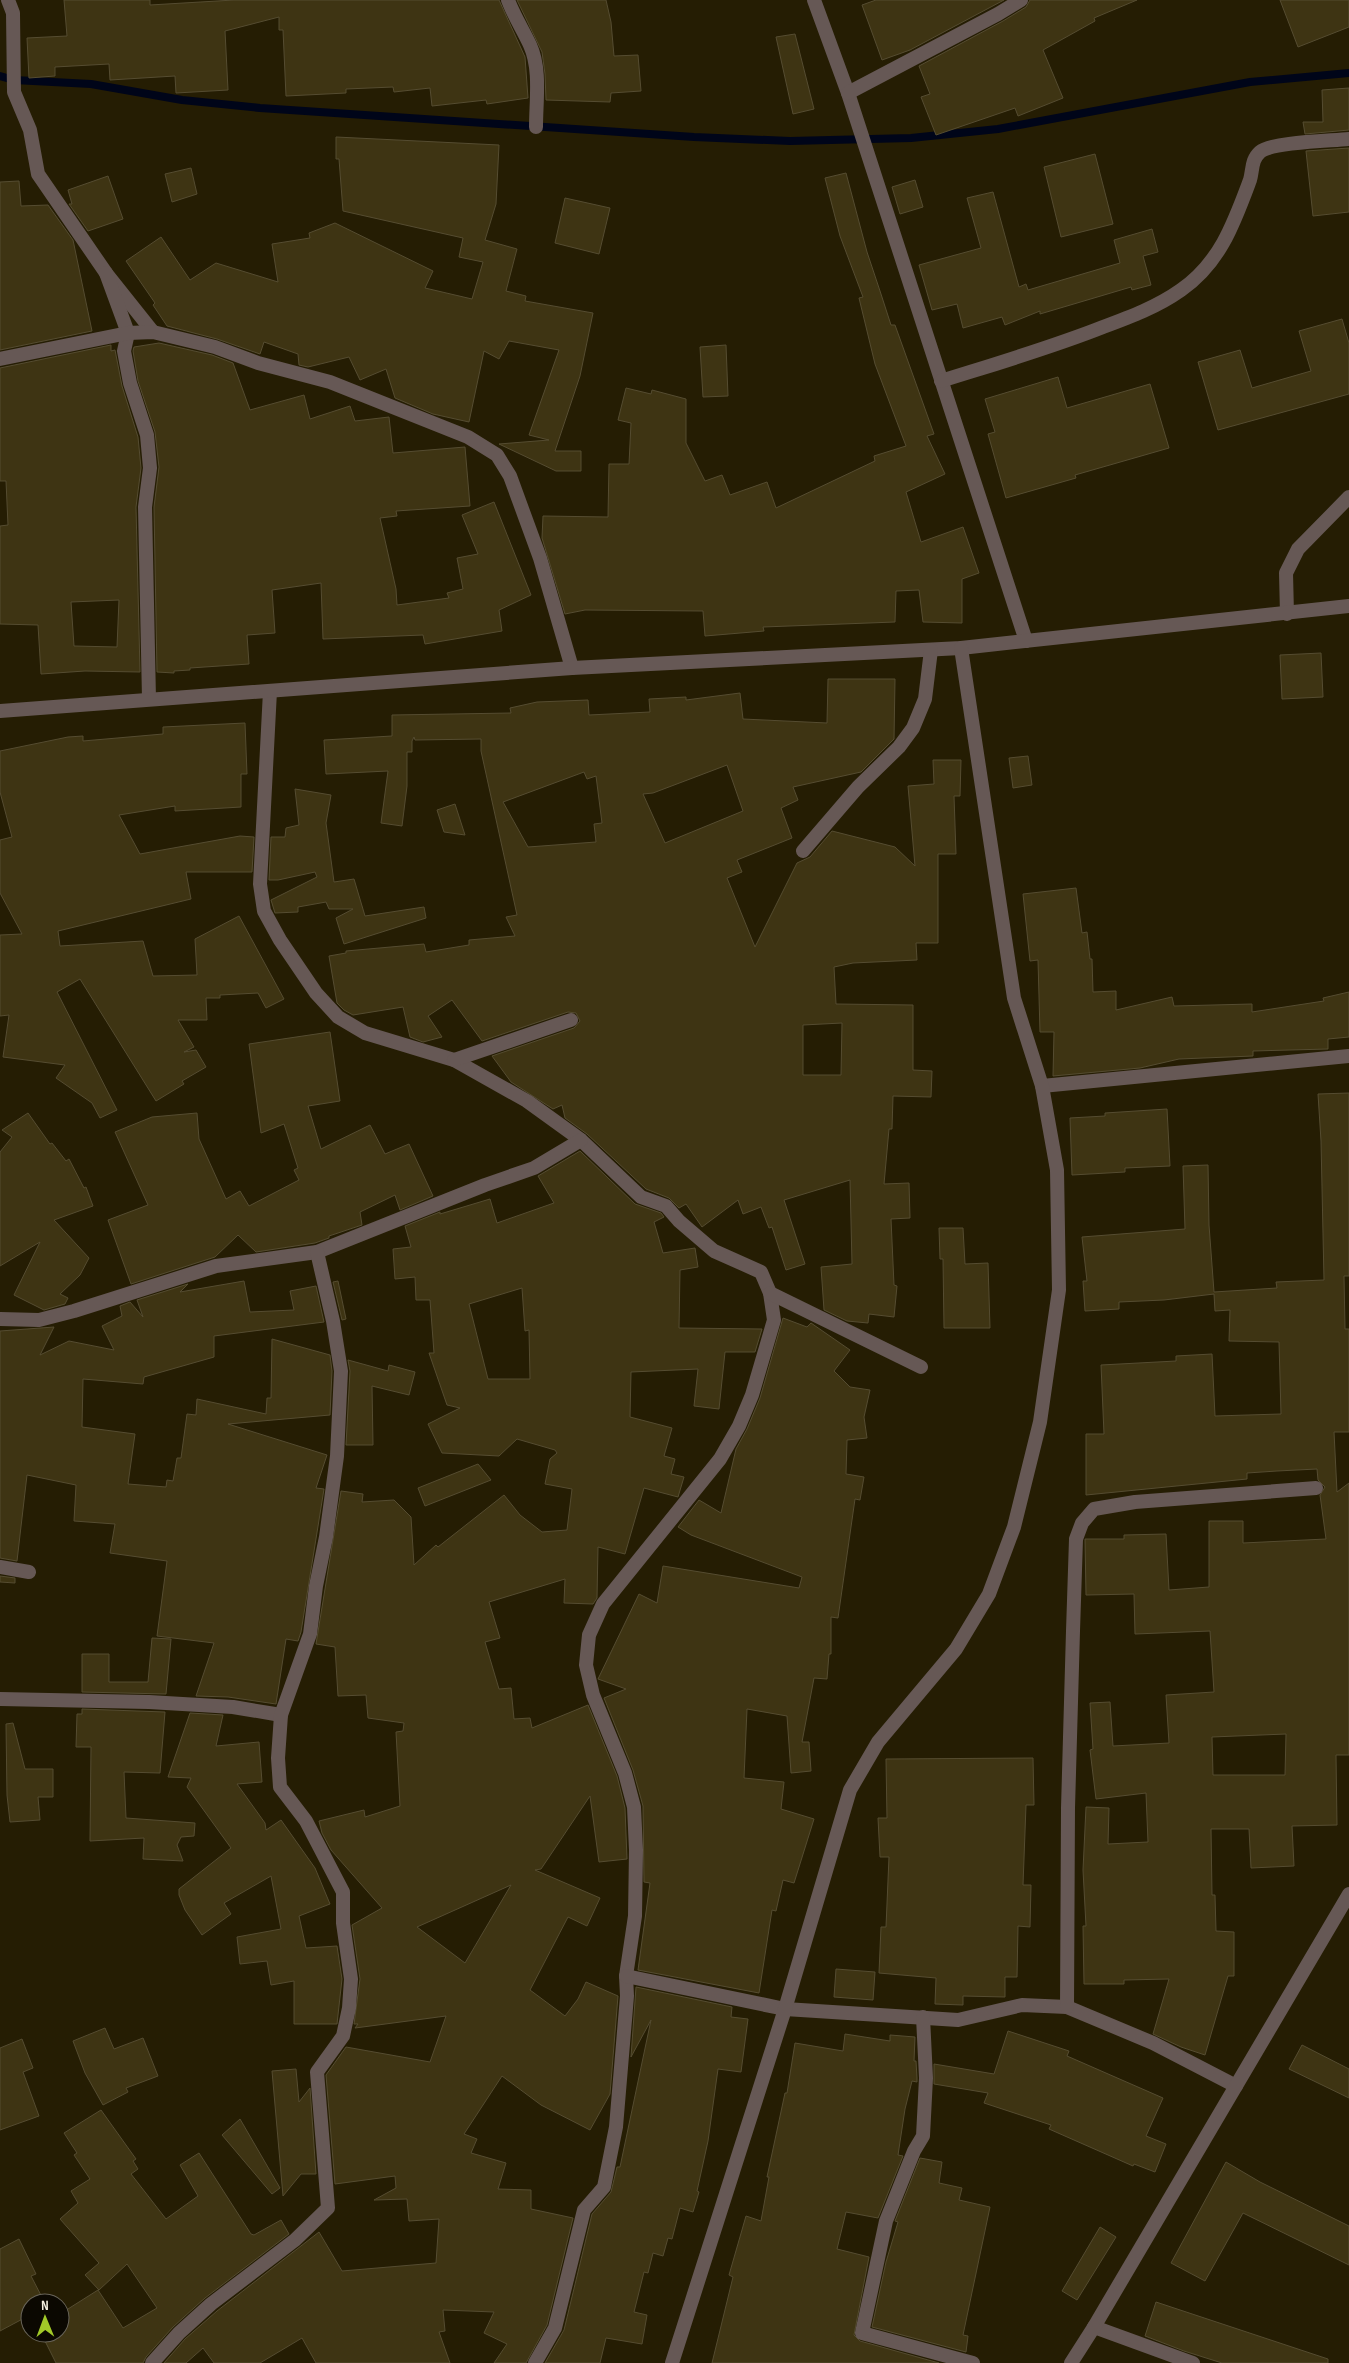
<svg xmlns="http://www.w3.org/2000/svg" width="1349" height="2363" viewBox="0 0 1349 2363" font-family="'Sofia Sans Condensed',sans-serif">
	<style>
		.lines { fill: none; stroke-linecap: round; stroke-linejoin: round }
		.stream { stroke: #000519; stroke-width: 8 }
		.building { fill: #3e3413; stroke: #554c31; fill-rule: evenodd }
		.minor { stroke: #665855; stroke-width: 14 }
	</style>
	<rect width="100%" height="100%" fill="#251d03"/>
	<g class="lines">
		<polyline class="stream" points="0,76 14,80 91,84 182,100 260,108 694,137 790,141 911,138 998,129 1250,82 1349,73"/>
	</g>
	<g class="building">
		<polygon points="64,0 150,0 150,5 234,0 499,0 525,57 528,98 487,104 486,100 432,106 430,88 394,92 393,87 346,89 346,93 286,96 283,30 279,30 279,17 225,31 228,90 176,93 175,76 110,80 109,64 55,67 55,76 29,78 27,38 67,36"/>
		<polygon points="517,0 606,0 611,22 614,56 638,55 641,91 611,93 610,102 546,100 545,74 542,52"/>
		<polygon points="876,0 1004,0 910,50 882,60 862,5"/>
		<polygon points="1030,0 1137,0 1094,18 1095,21 1043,50 1063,98 1018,116 1015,108 936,135 921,97 930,94 919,66 1003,21 1026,7"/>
		<polygon points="1280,0 1349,0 1349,27 1298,47"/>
		<polygon points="795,34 814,109 793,114 776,37"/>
		<polygon points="1349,88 1349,130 1305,134 1303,122 1323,122 1322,90"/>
		<polygon points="336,137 499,145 496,204 485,240 517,249 506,291 526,296 525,301 593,313 580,376 555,451 581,451 581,471 556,471 499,444 549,440 529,435 559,350 509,341 499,359 484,351 469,422 433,414 395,398 386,369 360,380 349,357 308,367 299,365 298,354 264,342 260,354 217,339 167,326 153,305 155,303 126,261 161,237 190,280 216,263 278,282 272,244 310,238 309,233 335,223 433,271 425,288 472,299 483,262 459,257 463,238 343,211 339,159 336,159"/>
		<polygon points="1349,148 1349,212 1313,216 1306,151"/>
		<polygon points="1095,154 1113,224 1061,237 1044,167"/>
		<polygon points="191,168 197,194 172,202 165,174"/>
		<polygon points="846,173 867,252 880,291 891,325 895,325 934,434 927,436 945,474 906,492 921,542 963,527 979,573 962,579 962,623 923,622 919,590 896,591 895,622 763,627 764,631 705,636 703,611 585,610 565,614 542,538 543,516 608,517 609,464 629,464 631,423 618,420 626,388 651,394 652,390 686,399 686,443 705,481 722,475 730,495 767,482 776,508 875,461 874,456 906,446 875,364 859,298 863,297 840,236 825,178"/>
		<polygon points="108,176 123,219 88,231 69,204 72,204 68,190"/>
		<polygon points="915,180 923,207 900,214 892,187"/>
		<polygon points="19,181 21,206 48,205 73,240 92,331 0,350 0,182"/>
		<polygon points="993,192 1019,287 1026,284 1028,290 1120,263 1114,240 1152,229 1158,252 1143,256 1151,285 1132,290 1131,287 1040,314 1040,311 1005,325 1002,317 963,328 957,304 932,310 919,265 981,248 967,198"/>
		<polygon points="565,198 610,208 599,254 555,243"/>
		<polygon points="1342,319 1349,343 1349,394 1218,430 1198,362 1240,350 1252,388 1311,371 1299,331"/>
		<polygon points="159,343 212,355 233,363 250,410 304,395 310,419 350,406 355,421 389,417 393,453 465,447 470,506 396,511 397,516 380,518 396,589 397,605 449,598 447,593 463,589 457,558 478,554 462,515 494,502 531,595 499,610 502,631 425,644 423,635 323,639 321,583 272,590 275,633 247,635 249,664 190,668 190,670 174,671 174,673 157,672 154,507 159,467 155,432 138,381 133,351 134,347"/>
		<path d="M 111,345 L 111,351 L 115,350 L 122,386 L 138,437 L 141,468 L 136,507 L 140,672 L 85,671 L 41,674 L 38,625 L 0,624 L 0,526 L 8,525 L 6,481 L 0,481 L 0,368 ZM 119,600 L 117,647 L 74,646 L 71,602 Z"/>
		<polygon points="726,345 728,396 703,397 700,347"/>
		<polygon points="1058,377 1067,408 1150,384 1169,448 1075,475 1076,478 1006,498 988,434 995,432 985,399"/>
		<polygon points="1321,653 1323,697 1282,699 1280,655"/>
		<path d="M 828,679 L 895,679 L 894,739 L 861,772 L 793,787 L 798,800 L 781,808 L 792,838 L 737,860 L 742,872 L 727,878 L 755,947 L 797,863 L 810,857 L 832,831 L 895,847 L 915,866 L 908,786 L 934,784 L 933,760 L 961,760 L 960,796 L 954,796 L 956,854 L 938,854 L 938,943 L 916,943 L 917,960 L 853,963 L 834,967 L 836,1004 L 913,1005 L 913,1070 L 932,1071 L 931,1097 L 893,1096 L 892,1129 L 889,1129 L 884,1184 L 909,1183 L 910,1218 L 891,1219 L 894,1285 L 897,1286 L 894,1317 L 869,1314 L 868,1323 L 847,1321 L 824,1310 L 821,1267 L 852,1264 L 850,1180 L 784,1200 L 805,1264 L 786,1270 L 772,1227 L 769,1228 L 761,1207 L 743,1214 L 738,1200 L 702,1227 L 686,1204 L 679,1208 L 669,1198 L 646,1189 L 587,1134 L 565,1118 L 562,1105 L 553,1109 L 511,1082 L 492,1056 L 574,1028 L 580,1021 L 576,1013 L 568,1012 L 482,1041 L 452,1000 L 428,1016 L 442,1037 L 423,1042 L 410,1037 L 403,1007 L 353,1015 L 344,1010 L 337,1003 L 329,956 L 346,953 L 346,951 L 424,944 L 426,952 L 469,945 L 469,940 L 515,936 L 506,917 L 517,915 L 481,751 L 481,739 L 415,740 L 414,737 L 412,741 L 412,752 L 407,752 L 407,786 L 402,826 L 381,823 L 388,771 L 326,774 L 324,740 L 392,736 L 392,715 L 511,713 L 510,708 L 537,702 L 588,700 L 589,715 L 650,712 L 649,699 L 686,697 L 686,700 L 740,693 L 743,719 L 827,723 ZM 727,765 L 743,811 L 665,843 L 643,794 L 653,793 ZM 584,772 L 587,779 L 596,776 L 602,823 L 594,824 L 596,842 L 528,847 L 503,802 ZM 842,1023 L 841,1075 L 803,1075 L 803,1025 Z"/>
		<polygon points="245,723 247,774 241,774 241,807 175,811 175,806 119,815 140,854 240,836 254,837 252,872 186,872 191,899 58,931 60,946 143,941 153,976 197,975 195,939 239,916 284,999 266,1008 258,993 220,995 220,998 206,998 207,1020 178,1020 194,1047 184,1052 196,1050 206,1067 182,1081 184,1084 156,1101 80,979 57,992 117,1110 100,1118 92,1103 56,1078 65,1065 3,1057 9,1015 0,1016 0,935 22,934 0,893 0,840 12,837 0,792 0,751 68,737 83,736 83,741 163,734 163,727"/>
		<polygon points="1028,756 1032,785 1013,788 1009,758"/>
		<polygon points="295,789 331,795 326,823 334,882 354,879 365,916 424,907 426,918 344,944 336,918 353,909 329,909 326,902 298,907 298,912 275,913 271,900 317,877 315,872 278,880 269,880 271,837 285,837 286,828 299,825"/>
		<polygon points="455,804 465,835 444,832 437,810"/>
		<polygon points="1076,888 1082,933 1087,932 1090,959 1092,959 1093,992 1116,991 1116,1010 1172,997 1174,1006 1252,1004 1252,1012 1324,1001 1323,998 1349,992 1349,1037 1328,1039 1328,1049 1253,1051 1253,1056 1179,1059 1140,1068 1053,1076 1054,1032 1040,1032 1038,960 1030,961 1023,894"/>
		<polygon points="330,1032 340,1101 308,1106 321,1149 370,1125 385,1154 409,1144 433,1196 400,1210 395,1195 360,1212 362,1225 329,1236 329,1238 315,1243 256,1252 238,1235 215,1257 131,1284 108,1220 148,1205 115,1132 152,1117 197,1113 199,1139 226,1199 240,1191 249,1206 299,1180 294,1170 298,1168 284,1124 261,1133 249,1044"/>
		<path d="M 1349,1093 L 1349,1276 L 1344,1276 L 1345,1329 L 1349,1329 L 1349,1432 L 1334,1432 L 1337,1492 L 1349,1483 L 1349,1755 L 1336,1755 L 1337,1825 L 1292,1826 L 1294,1866 L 1251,1868 L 1249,1829 L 1211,1829 L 1212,1895 L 1215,1895 L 1216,1931 L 1234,1932 L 1234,1976 L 1228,1976 L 1205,2055 L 1181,2047 L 1153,2034 L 1169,1979 L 1124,1980 L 1124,1984 L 1084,1984 L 1083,1926 L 1086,1926 L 1083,1870 L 1086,1807 L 1109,1808 L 1108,1844 L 1148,1842 L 1146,1793 L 1096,1799 L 1090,1750 L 1093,1749 L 1090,1703 L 1110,1702 L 1113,1746 L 1169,1743 L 1166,1695 L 1214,1692 L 1210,1631 L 1135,1634 L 1134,1594 L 1086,1595 L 1085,1539 L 1124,1539 L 1124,1535 L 1166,1534 L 1169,1590 L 1209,1587 L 1209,1521 L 1243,1521 L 1243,1543 L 1326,1539 L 1320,1495 L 1325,1487 L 1318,1480 L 1317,1469 L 1277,1471 L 1247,1473 L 1247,1479 L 1086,1495 L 1086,1434 L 1104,1434 L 1101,1365 L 1176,1361 L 1176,1356 L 1212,1354 L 1215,1416 L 1281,1414 L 1279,1342 L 1229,1341 L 1230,1310 L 1215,1311 L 1214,1294 L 1164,1300 L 1119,1302 L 1119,1309 L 1085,1311 L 1083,1281 L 1087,1281 L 1082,1237 L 1185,1229 L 1183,1166 L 1208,1165 L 1209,1225 L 1214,1292 L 1277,1288 L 1276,1282 L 1324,1280 L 1321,1141 L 1318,1094 ZM 1286,1734 L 1285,1775 L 1213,1775 L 1212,1737 Z"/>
		<polygon points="1167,1109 1170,1166 1125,1168 1125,1172 1072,1175 1070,1118 1105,1116 1105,1113"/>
		<polygon points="28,1113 50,1144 52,1143 66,1161 69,1159 84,1188 86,1187 93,1206 54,1220 89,1258 80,1275 60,1294 68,1298 65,1304 44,1310 14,1295 40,1242 0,1266 0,1152 12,1137 2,1130"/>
		<path d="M 580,1151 L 635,1204 L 661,1213 L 664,1217 L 654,1222 L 663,1253 L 695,1248 L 698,1267 L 680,1270 L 679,1328 L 762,1329 L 755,1352 L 725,1352 L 719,1409 L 694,1406 L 698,1369 L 631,1372 L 630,1417 L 672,1428 L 664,1456 L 675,1459 L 671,1474 L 684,1477 L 678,1497 L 644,1488 L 625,1554 L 598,1547 L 597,1598 L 593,1604 L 564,1603 L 565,1579 L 489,1602 L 500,1638 L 485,1642 L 499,1689 L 511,1688 L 514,1719 L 530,1718 L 532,1728 L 588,1705 L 617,1776 L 625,1808 L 627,1859 L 599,1862 L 590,1796 L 541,1869 L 535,1870 L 600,1898 L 587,1926 L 568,1917 L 530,1990 L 565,2016 L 578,1999 L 586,1982 L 618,1996 L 610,2094 L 590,2130 L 541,2105 L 502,2076 L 464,2134 L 477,2139 L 471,2153 L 506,2163 L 498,2189 L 531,2190 L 531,2209 L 573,2218 L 547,2325 L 526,2363 L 494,2363 L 507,2344 L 484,2333 L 494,2312 L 443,2310 L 445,2331 L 439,2332 L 450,2363 L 316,2363 L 302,2338 L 260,2363 L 214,2363 L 203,2348 L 186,2363 L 164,2363 L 185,2339 L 217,2311 L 319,2232 L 342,2271 L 436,2263 L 439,2219 L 409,2221 L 407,2199 L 374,2200 L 396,2188 L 395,2176 L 335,2184 L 326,2075 L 346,2047 L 430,2062 L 446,2016 L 355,2028 L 358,2024 L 354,2024 L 360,1979 L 352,1925 L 382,1908 L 331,1850 L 322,1833 L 319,1821 L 364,1810 L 365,1817 L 400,1806 L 396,1732 L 403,1731 L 404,1723 L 368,1718 L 366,1695 L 338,1696 L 335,1647 L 316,1644 L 341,1491 L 363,1494 L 362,1502 L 394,1500 L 411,1517 L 414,1565 L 436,1545 L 438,1547 L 504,1495 L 520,1515 L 542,1532 L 567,1530 L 572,1489 L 545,1484 L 550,1459 L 557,1453 L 555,1450 L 517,1439 L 499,1456 L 442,1453 L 428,1424 L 460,1408 L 447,1405 L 429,1353 L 434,1353 L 430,1300 L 416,1300 L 415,1277 L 395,1279 L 393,1249 L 411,1247 L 405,1226 L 440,1212 L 440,1214 L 490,1199 L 497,1223 L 554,1203 L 538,1176 ZM 522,1288 L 525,1331 L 529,1330 L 530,1379 L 488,1379 L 469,1304 ZM 511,1885 L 465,1963 L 417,1927 Z"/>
		<polygon points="939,1228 963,1228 965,1264 988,1263 990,1328 944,1328 943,1259 940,1259"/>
		<polygon points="244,1281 250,1312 294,1310 290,1291 316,1286 324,1322 214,1336 214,1357 144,1377 143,1384 83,1379 82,1427 135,1434 128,1484 166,1487 167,1480 173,1481 177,1458 181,1458 187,1414 196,1415 197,1399 266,1414 267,1398 271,1398 272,1339 330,1355 332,1371 330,1415 228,1424 327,1455 316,1488 324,1489 301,1632 298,1641 286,1639 276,1704 228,1697 196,1696 214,1643 157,1636 167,1561 110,1553 115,1524 74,1521 76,1485 27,1475 17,1561 0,1558 0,1331 54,1327 40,1355 69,1341 114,1350 102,1326 122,1316 120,1306 130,1302 143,1317 137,1300 188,1284 180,1292"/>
		<polygon points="338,1281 346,1319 342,1320 333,1282"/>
		<polygon points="783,1318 807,1327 811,1323 850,1350 834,1371 850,1387 870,1390 864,1417 867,1438 847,1440 846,1474 864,1477 860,1500 855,1499 838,1618 831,1617 831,1654 829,1654 827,1679 814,1678 802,1742 809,1742 811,1771 791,1773 787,1716 747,1709 744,1778 784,1782 781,1809 814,1819 794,1883 783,1880 776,1911 772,1910 759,1993 638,1970 650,1883 644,1882 643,1806 633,1770 604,1698 626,1689 598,1679 639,1594 657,1603 663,1566 799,1588 802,1577 691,1535 678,1527 699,1500 721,1513 736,1449 747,1429 760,1398"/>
		<polygon points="348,1360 388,1371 389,1365 415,1372 409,1395 372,1386 373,1445 346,1445 350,1371"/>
		<polygon points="478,1464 491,1480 425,1506 418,1488"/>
		<polygon points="0,1576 15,1578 15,1583 0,1582"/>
		<polygon points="152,1638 171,1639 166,1694 82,1692 82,1654 109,1654 109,1682 148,1682"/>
		<polygon points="82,1709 165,1712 160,1773 124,1772 126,1818 195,1823 194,1836 181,1837 177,1845 183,1861 143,1859 144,1838 90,1841 91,1747 76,1747 77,1714 82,1714"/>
		<polygon points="190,1713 223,1715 216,1746 259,1742 262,1782 237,1784 265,1823 266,1830 281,1820 315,1868 330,1904 299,1916 306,1948 337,1946 342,1979 337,2024 294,2024 294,1981 271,1985 267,1961 240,1964 237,1937 281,1929 271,1876 224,1903 231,1914 202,1935 185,1910 179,1895 179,1889 231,1848 187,1787 191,1778 168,1777"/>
		<polygon points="13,1723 25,1769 53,1769 53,1797 38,1797 40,1820 10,1822 7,1795 6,1724"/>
		<polygon points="1033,1758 1034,1805 1026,1805 1023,1885 1031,1885 1030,1927 1018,1926 1017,1977 1005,1977 1005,1997 963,1996 963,2005 935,2004 936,1978 879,1973 881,1927 886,1927 889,1857 880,1857 878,1818 887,1818 886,1759"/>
		<polygon points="836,1969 875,1972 873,2000 834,1997"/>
		<polygon points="636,1987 732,2007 731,2017 748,2019 741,2072 718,2069 708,2141 697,2191 699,2192 693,2212 680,2208 672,2239 668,2238 663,2256 653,2253 648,2273 644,2272 634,2312 647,2315 642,2344 606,2338 600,2363 545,2363 564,2330 592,2214 611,2192 617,2167 620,2167 651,2020 631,2057"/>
		<polygon points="105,2028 114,2049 143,2038 158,2076 126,2088 128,2092 103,2105 85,2073 73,2041"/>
		<polygon points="1008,2031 1069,2051 1067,2056 1163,2098 1146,2136 1166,2144 1155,2172 1134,2164 1133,2166 1049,2129 1051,2125 984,2103 988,2093 934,2084 934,2064 994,2074"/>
		<polygon points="845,2034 890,2041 890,2035 915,2037 914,2061 916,2061 917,2078 917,2082 912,2081 905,2109 898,2155 903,2156 878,2218 846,2212 837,2249 869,2257 854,2335 860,2341 939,2363 712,2363 733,2277 729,2275 746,2216 761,2221 769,2177 767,2177 785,2093 787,2093 795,2043 843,2051"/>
		<polygon points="22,2039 33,2068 23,2072 39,2116 0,2130 0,2048"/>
		<polygon points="1302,2045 1349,2069 1349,2098 1289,2069"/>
		<polygon points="296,2069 299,2102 310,2088 316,2174 301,2174 283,2196 272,2071"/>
		<polygon points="101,2110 136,2159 133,2161 138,2169 131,2174 166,2219 198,2196 180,2165 199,2153 251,2234 254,2235 281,2220 289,2234 205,2298 173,2327 146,2357 143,2363 56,2363 41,2333 60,2333 60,2314 98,2290 123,2328 157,2308 127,2264 99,2290 85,2275 99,2263 60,2219 78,2203 71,2191 90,2179 74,2155 77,2153 64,2133"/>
		<polygon points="240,2119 280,2188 272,2194 222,2135"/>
		<polygon points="920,2158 942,2162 939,2183 962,2188 959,2200 990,2207 963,2335 968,2336 966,2352 872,2327 886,2262 898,2222 895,2221"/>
		<polygon points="1226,2162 1260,2182 1349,2226 1349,2265 1243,2213 1205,2281 1171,2263"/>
		<polygon points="1100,2227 1116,2237 1077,2300 1062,2291"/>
		<polygon points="19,2239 36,2274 31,2276 45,2303 30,2303 30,2315 0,2331 0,2249"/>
		<polygon points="1156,2302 1328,2359 1328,2363 1222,2363 1184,2351 1145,2336"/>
	</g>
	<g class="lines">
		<g class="minor">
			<polyline points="8,0 13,13 14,92 30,130 38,174 106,273 153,332"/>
			<path d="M 508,0 C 514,16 523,30 530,45 C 541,69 536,101 536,127"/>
			<polyline points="814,0 848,93 1026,641"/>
			<polyline points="848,93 998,14 1021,0"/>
			<polyline points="106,273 128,333 124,351 130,383 147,435 150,468 145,507 149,699"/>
			<polyline points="0,359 128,333 153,332 215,347 258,363 330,382 468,437 497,455 510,476 540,558 572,668"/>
			<path d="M 941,381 C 995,364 1050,348 1103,327 C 1130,317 1157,307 1181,290 C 1220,263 1234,223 1250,180 C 1253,170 1251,160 1260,152 C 1271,142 1331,141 1349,139"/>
			<polyline points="1287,614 1286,573 1298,549 1349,497"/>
			<polyline points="270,691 260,884 264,911 280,940 316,993 338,1017 365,1033 454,1060 527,1101 581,1140 641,1197 666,1206 679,1221 714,1251 761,1272 770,1293 774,1320 752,1395 739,1426 720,1459 603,1604 589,1635 586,1665 593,1695 625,1773 634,1807 636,1850 635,1916 626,1976 627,1996 616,2127 604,2187 584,2210 555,2328 535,2363"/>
			<polyline points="0,711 572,668 961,648 1349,606"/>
			<polyline points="803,851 858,787 899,747 913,728 925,699 931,650"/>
			<polyline points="454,1060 571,1020"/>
			<polyline points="1042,1086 1349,1056"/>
			<polyline points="770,1293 921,1367"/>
			<polyline points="0,1319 39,1320 74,1311 216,1266 317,1252 485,1185 534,1168 581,1140"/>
			<polyline points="0,1567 29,1572"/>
			<polyline points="0,1699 149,1702 233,1707 281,1715"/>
			<polyline points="626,1976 785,2009 958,2020 1022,2005 1067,2007 1153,2043 1236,2086"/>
			<polyline points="1067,2007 1068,1808 1073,1631 1076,1539 1082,1523 1094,1509 1135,1502 1316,1488"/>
			<polyline points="923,2017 926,2078 923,2136 914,2151 886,2221 862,2333 973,2363"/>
			<polyline points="1094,2327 1193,2363"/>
			<polyline points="152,2363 179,2333 211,2304 295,2240 328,2208 317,2072 343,2036 349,2008 351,1979 343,1923 343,1892 306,1821 280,1787 278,1758 281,1715 310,1634 316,1586 326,1537 337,1456 341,1371 333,1321 317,1252"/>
			<polyline points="672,2363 785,2009 850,1790 878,1742 956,1649 989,1594 1014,1527 1040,1422 1059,1290 1057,1170 1042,1086 1014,998 961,648"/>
			<polyline points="1071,2363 1094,2327 1349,1894"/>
		</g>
	</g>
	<g transform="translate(45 2318) rotate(359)"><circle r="24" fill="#0b0801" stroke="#69655a"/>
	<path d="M0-4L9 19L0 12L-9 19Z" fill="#a2c928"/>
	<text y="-8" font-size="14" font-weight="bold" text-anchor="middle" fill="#f5f0e0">N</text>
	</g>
</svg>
